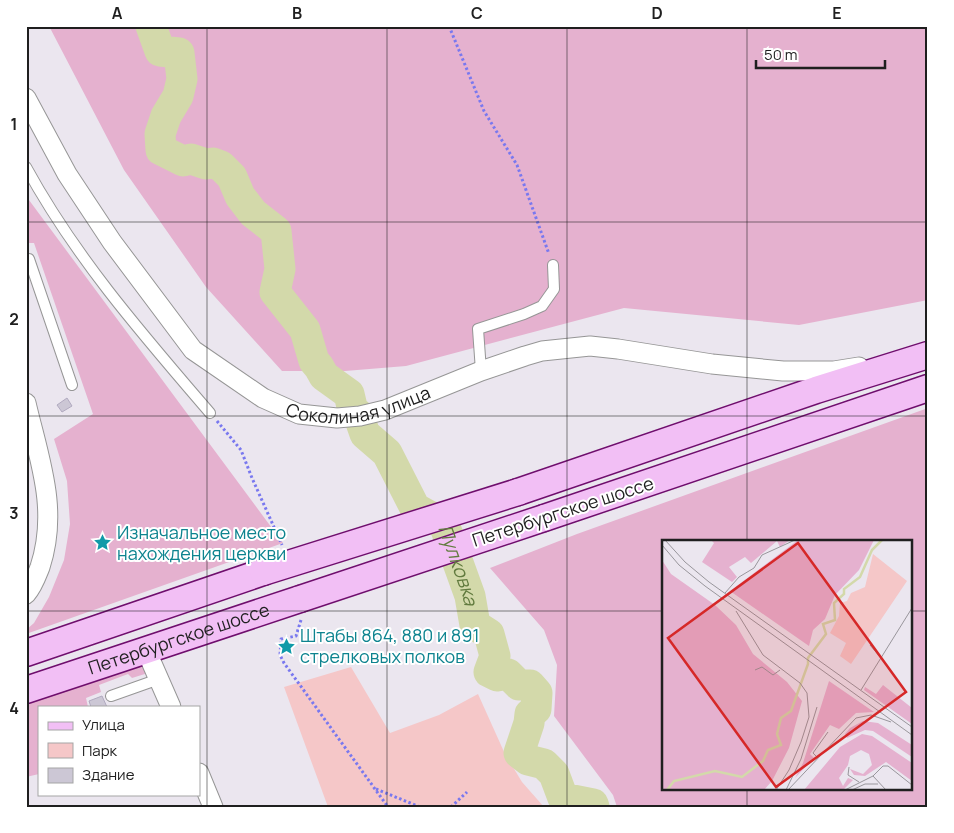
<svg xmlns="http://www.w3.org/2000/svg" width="954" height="833" viewBox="0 0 954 833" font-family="Manrope,sans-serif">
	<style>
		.grass { fill: #e5b1cf; fill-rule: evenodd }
		.park { fill: #f5c7c8 }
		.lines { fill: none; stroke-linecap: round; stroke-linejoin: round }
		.river { stroke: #d3d9aa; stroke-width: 31 }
		.building { fill: #ccc7d5; stroke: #b1aac0 }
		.lane-casing { stroke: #969696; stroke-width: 12 }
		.street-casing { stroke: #969696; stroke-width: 21 }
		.secondary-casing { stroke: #6f0e6d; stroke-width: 29 }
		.path { stroke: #7978ef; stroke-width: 3; stroke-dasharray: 2.5 2.5; stroke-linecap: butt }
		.lane { stroke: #fff; stroke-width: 10 }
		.street { stroke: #fff; stroke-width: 19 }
		.secondary { stroke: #f2bff5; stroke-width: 26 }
		.secondary-bridge-casing { stroke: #6f0e6d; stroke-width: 29; stroke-linecap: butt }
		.secondary-bridge { stroke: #f2bff5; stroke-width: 26 }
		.grid { fill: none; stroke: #1f1f1f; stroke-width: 1; stroke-opacity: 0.55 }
		.labels { text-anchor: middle; stroke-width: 4; stroke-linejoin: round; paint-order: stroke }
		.street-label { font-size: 18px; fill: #1f1f1f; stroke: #fff }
		.culture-label { font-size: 18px; fill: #0d838f; stroke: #fff; text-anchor: start }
		.water-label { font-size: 19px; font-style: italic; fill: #627b3f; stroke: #fff }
		.inset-river { fill: none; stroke: #d3d9aa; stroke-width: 2.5 }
		.inset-road { fill: none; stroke: #99969c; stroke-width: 1 }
		.view { fill: #d62828; fill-opacity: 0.15; stroke: #d62828; stroke-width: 2.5 }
		.inset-edge { fill: none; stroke: #1f1f1f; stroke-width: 2.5 }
		.neatline { fill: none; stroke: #1f1f1f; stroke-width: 2 }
		.grid-label { font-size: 16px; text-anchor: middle; font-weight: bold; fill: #1f1f1f }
	</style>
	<rect width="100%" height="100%" fill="#ebe6ef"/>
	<g class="grass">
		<polygon points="49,26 928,26 928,300 799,325 624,308 406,366 345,371 282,371 206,287 124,170"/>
		<polygon points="26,196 283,543 26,634 26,630 34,623 49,597 64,560 70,524 67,481 54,439 93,414 34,243 26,243"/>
		<path d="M 928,408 L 928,807 L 617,807 L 613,795 L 554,716 L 557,665 L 544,630 L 490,568 L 577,534 ZM 663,542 L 910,542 L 910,789 L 663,789 Z"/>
		<polygon points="136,663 142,666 148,673 132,678 128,674 99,685 101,692 86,698 88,707 39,707 39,774 26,777 26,700"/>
	</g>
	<polygon class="park" points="351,667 390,733 439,715 478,694 505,754 522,782 544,807 328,807 284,687"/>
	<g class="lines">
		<path class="river" id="s1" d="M 151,26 L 160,51 L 179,53 L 182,79 L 178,96 L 166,116 L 160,134 L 161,150 L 183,161 L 191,159 L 206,164 L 213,163 L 221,166 L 232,177 L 240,196 L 253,213 L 276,231 L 280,269 L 275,292 L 305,330 L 314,361 L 319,367 L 324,376 L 349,394 L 353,411 L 358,414 L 365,434 L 387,453 L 415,508 L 444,524 L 470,596 L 475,625 L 489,634 L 495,656 L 489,672 L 497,676 L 508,674 L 519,685 L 530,685 L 537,693 L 536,709 L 530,714 L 529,723 L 519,753 L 528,760 L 544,764 L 554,774 L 563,798 L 593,804 L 594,807"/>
	</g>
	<g class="building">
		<polygon points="67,398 72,406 62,412 57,405"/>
		<polygon points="102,696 107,707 91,707 89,701"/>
	</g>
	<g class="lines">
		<defs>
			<g id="lane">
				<path d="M 26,167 C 75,257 143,335 210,413"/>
				<polyline points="26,260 29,259 72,385"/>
				<polyline points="481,371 478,329 524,314 542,306 554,289 553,265"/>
				<polyline points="111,696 159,679"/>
			</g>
			<g id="street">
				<path id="s2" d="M 26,98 L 67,174 L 112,242 L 193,350 L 263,398 L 299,414 L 337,418 L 360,416 L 385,410 L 481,371 L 525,356 L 542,351 L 590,346 L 618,349 L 712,364 L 783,371 L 834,371 L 859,367"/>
				<path d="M 26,403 C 39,459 59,509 40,567 C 36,577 33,586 26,594"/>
				<polyline points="146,650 171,707"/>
				<polyline points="199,773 213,807"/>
			</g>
			<g id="secondary">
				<polyline points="518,492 816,390 928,355"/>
				<polyline points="544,518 928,388"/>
				<polyline points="26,653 263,572"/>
				<path id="s3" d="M 26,690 L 300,599"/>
			</g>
		</defs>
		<use href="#lane" class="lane-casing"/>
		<use href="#street" class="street-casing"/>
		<use href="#secondary" class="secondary-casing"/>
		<g class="path">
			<polyline points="449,26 484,111 517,165 549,254"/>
			<polyline points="217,421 241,450 252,478 282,545"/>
			<polyline points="301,620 296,636 281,639 280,655 284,663 388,807"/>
			<polyline points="376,789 420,807"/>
			<polyline points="451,807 467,792"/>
		</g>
		<use href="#lane" class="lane"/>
		<use href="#street" class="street"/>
		<use href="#secondary" class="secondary"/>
		<defs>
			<g id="secondary-bridge">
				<polyline points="263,572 518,492"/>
				<polyline points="300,599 544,518"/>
			</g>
		</defs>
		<use href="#secondary-bridge" class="secondary-bridge-casing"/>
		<use href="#secondary-bridge" class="secondary-bridge"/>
	</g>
	<path class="grid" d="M 207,26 L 207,807M 387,26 L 387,807M 567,26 L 567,807M 747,26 L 747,542M 26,222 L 928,222M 26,416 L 928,416M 26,611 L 663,611M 910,611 L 928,611M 747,789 L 747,807"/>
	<defs>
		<symbol id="sight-bare" viewBox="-9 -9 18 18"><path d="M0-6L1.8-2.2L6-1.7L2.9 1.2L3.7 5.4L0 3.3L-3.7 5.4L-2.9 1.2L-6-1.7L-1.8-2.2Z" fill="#0f9aa8" stroke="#fff" stroke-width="2.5" paint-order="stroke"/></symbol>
	</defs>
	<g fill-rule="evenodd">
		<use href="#sight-bare" x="90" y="530" width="25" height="25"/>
		<use href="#sight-bare" x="274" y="634" width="25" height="25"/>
	</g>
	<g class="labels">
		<g class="street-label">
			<text dy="6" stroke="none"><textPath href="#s2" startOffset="488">Соколиная улица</textPath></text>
			<text transform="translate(563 512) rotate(-18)" y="6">Петербургское шоссе</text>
			<text dy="6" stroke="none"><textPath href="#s3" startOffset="161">Петербургское шоссе</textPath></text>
		</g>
		<g class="culture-label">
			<text x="117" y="539">Изначальное место<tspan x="117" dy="21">нахождения церкви</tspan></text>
			<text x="300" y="642">Штабы 864, 880 и 891<tspan x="300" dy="21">стрелковых полков</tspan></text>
		</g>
		<g class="water-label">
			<text dy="7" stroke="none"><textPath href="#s1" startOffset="702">Пулковка</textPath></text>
		</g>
	</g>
	<g transform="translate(662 540)">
		<rect width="250" height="250" fill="#ebe6ef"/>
		<path d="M 49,0 L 128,0 L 118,7 L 115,1 L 89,23 L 83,17 L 67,27 L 75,37 L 70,42 L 40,22 L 52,3 ZM 136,0 L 212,0 L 197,30 L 173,55 L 163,79 L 151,90 L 147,106 L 68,51 ZM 0,20 L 9,34 L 53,65 L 74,85 L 91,114 L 125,142 L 140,161 L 127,208 L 110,241 L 102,250 L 0,250 ZM 167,141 L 212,172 L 194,173 L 177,189 L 168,185 L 148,214 L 152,218 L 133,238 L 141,223 ZM 221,145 L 250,168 L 250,184 L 202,150 L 203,147 L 214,154 ZM 201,181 L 216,183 L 250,205 L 250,217 L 211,191 L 203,190 L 185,198 L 183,194 L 188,188 ZM 200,194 L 210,196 L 250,223 L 250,241 L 224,222 L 203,236 L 192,235 L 188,229 L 201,234 L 210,225 L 207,214 L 199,210 L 188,216 L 186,225 L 177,238 L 181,246 L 186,238 L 191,240 L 181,250 L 142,250 L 178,207 Z" fill="#e5b1cf"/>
		<path d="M 211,14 L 245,41 L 189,124 L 178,116 L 184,103 L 168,93 L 177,76 L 178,63 L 185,61 L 189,53 L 203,47 Z" fill="#f5c7c8"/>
		<path class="inset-river" d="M 5,250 L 12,241 L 53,231 L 80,237 L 101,221 L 106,210 L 119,205 L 115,194 L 119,178 L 129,171 L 146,124 L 146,118 L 164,94 L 161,84 L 173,80 L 172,63 L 182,54 L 182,49 L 198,37 L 210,10 L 220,0"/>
		<path class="inset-road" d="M 3,0 L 23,22 L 47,42 L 250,187M 0,5 L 17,25 L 43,46 L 250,195M 63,53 L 77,37 L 92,28 L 100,15 L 133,0M 74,71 L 101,115 L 138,143 L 145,153 L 147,177 L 139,202 L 127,230 L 114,250M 208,105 L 219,118M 93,130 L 100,127 L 111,135 L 118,130M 199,150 L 250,68M 156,218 L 151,213 L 166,192M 187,227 L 186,235 L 197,242M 211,236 L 224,250M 124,250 L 139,219 L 155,167M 126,250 L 194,178 L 209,175 L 229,182M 183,250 L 211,236 L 221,226 L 226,226 L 250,245M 190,250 L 203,244 L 216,244"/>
		<path class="view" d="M 136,3 L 244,152 L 114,247 L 6,98 Z"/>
		<rect width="250" height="250" class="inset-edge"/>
	</g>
	<rect width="954" height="833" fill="none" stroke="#ffffff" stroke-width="55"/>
	<rect x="38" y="706" width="162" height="90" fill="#ffffff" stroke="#a5a5a5"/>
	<rect x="48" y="722" width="25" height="8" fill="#f2bff5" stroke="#a5a5a5"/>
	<text x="82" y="730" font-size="15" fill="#1f1f1f">Улица</text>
	<rect x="48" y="743" width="25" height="15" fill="#f5c7c8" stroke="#a5a5a5"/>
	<text x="82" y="756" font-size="15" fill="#1f1f1f">Парк</text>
	<rect x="48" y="768" width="25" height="15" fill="#ccc7d5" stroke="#a5a5a5"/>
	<text x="82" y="780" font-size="15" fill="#1f1f1f">Здание</text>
	<path d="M756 60v8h129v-8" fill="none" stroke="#1f1f1f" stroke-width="2.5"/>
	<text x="764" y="60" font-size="15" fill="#1f1f1f" stroke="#ffffff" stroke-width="4" paint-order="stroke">50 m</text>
	<rect x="28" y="28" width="898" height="778" class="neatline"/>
	<g class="grid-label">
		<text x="117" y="19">A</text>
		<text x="297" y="19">B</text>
		<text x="477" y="19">C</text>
		<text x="657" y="19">D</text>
		<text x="837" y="19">E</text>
		<text x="14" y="130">1</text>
		<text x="14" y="325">2</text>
		<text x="14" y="519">3</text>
		<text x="14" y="714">4</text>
	</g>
</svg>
